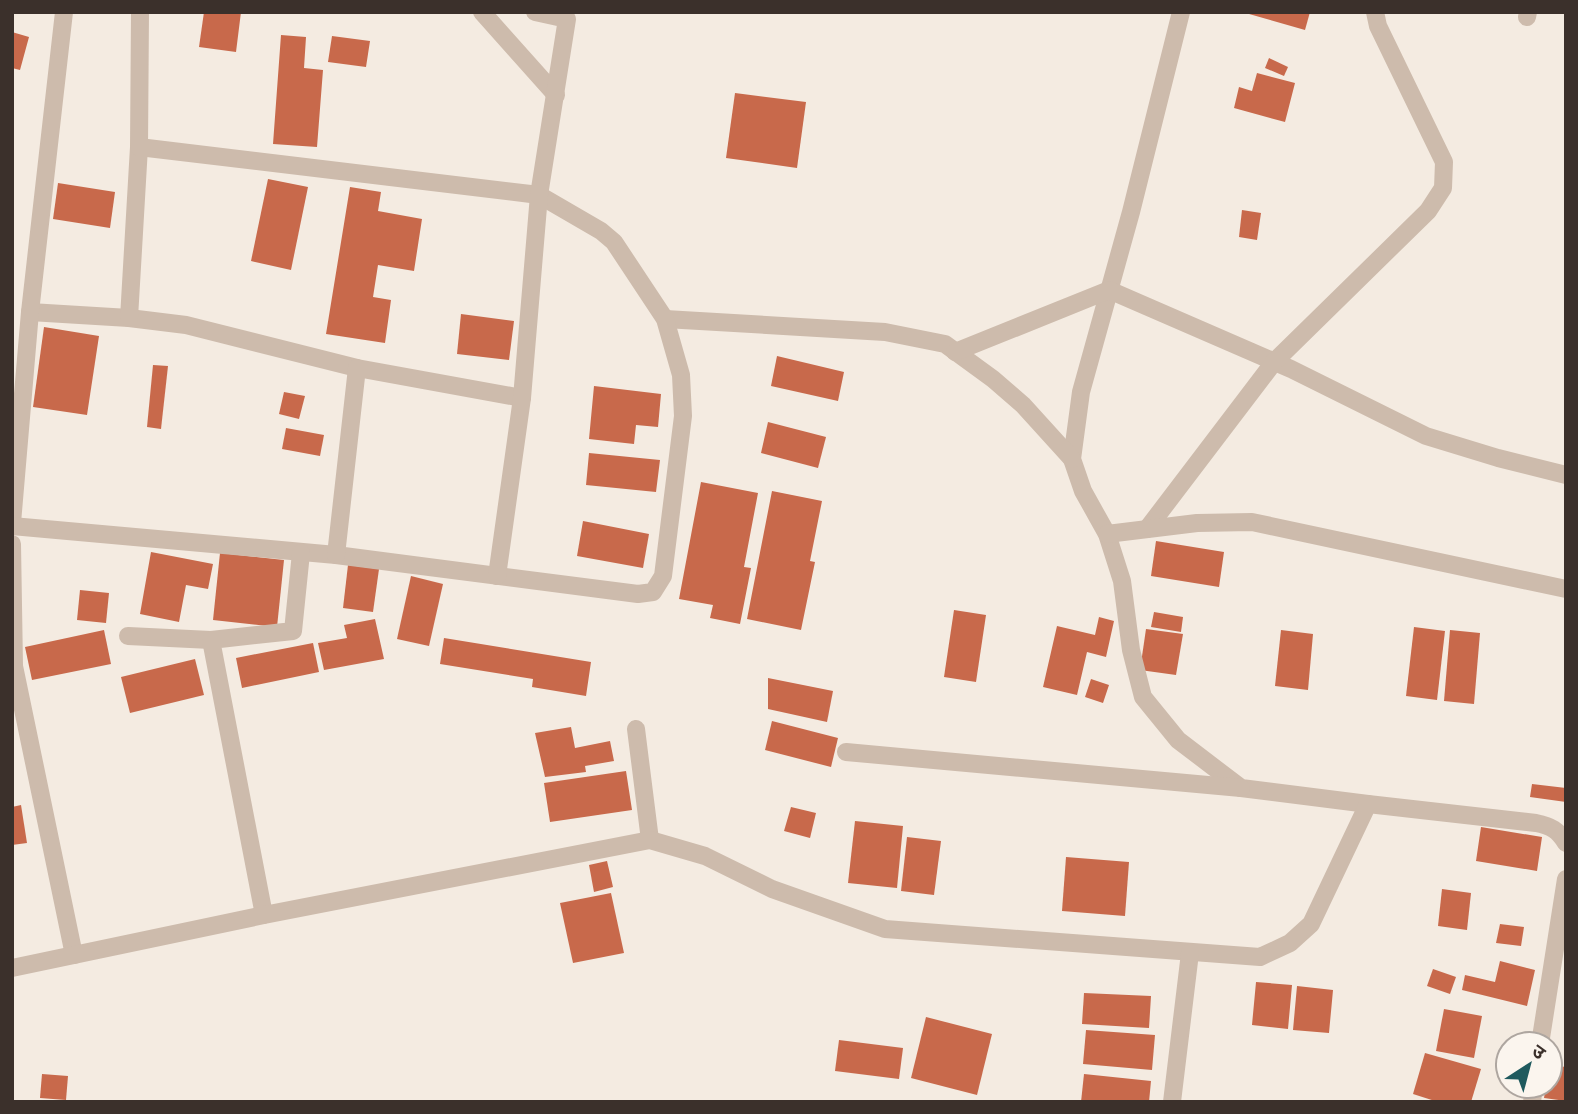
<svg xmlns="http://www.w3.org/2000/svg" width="1578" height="1114" viewBox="0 0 1578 1114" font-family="Figtree,'Noto Sans Devanagari',sans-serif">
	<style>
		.building { fill: #c8694b }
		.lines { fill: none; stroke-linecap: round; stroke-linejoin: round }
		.minor { stroke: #cdbbac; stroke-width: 18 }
	</style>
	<rect width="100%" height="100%" fill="#f4ebe1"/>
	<g class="building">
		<polygon points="204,12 241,12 236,52 199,47"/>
		<polygon points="1242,12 1310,12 1305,30"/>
		<polygon points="12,32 29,37 20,70 12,68"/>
		<polygon points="281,35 306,37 304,68 323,70 317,147 273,144"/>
		<polygon points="332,36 370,41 366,67 328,62"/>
		<polygon points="1269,58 1288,67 1284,76 1265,68"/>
		<polygon points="1257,73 1295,83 1285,122 1234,108 1239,87 1252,91"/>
		<polygon points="735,93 806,102 797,168 726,158"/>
		<polygon points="268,179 308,187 291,270 251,261"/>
		<polygon points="58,183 115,192 110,228 53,219"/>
		<polygon points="350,187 381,192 378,211 422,219 414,271 378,265 373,297 391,300 385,343 326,334"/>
		<polygon points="1242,210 1261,213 1257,240 1239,237"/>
		<polygon points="461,314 514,321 509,360 457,354"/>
		<polygon points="44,327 99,336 87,415 33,407"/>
		<polygon points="777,356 844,372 838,401 771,386"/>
		<polygon points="153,365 168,366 161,429 147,427"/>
		<polygon points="594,386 661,394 658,427 636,425 634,444 589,439"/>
		<polygon points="284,392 305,396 299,419 279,414"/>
		<polygon points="768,422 826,437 818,468 761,453"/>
		<polygon points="286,428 324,435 320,456 282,449"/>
		<polygon points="589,453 660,460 656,492 586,485"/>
		<polygon points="701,482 758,493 744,567 751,568 740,624 710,618 713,605 679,599"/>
		<polygon points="772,491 822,501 810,561 815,562 801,630 747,619"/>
		<polygon points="583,521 649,534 643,568 577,556"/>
		<polygon points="1156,541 1224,552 1219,587 1151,576"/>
		<polygon points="151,552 213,564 208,589 186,585 179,622 140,614"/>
		<polygon points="220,553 284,560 277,627 213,620"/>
		<polygon points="348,565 379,569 373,612 343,608"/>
		<polygon points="411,576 443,584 429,646 397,639"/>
		<polygon points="80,590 109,593 106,623 77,620"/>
		<polygon points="954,610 986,615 976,682 944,677"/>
		<polygon points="1154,612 1183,617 1181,632 1151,627"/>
		<polygon points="1099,617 1114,621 1106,657 1087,652 1077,695 1043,687 1057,626 1095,635"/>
		<polygon points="375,619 384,659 324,670 318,643 347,638 344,625"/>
		<polygon points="1414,627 1445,631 1437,700 1406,696"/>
		<polygon points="1146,629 1183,634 1176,675 1140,670"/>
		<polygon points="104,630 111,664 32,680 25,647"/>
		<polygon points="1281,630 1313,634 1308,690 1275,686"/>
		<polygon points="1450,630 1480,633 1474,704 1444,701"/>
		<polygon points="444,638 591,662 586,696 532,687 533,679 440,664"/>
		<polygon points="313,643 319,672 242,688 236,658"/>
		<polygon points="195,659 204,695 130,713 121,677"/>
		<polygon points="768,678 833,691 827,722 768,709"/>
		<polygon points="1091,679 1109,685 1103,703 1085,697"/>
		<polygon points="772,721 838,738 831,767 765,750"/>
		<polygon points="571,727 575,748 610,741 614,761 585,766 586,772 545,777 535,733"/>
		<polygon points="626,771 632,810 550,822 544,783"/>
		<polygon points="1532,784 1566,788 1566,802 1530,797"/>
		<polygon points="21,805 27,843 12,845 12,807"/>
		<polygon points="791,807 816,813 810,838 784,831"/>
		<polygon points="855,821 903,826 897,888 848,883"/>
		<polygon points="1481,827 1542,837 1537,871 1476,861"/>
		<polygon points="907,837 941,841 934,895 901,891"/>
		<polygon points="1066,857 1129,862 1125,916 1062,911"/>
		<polygon points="607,861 613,887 594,892 589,865"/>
		<polygon points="1442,889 1471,893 1467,930 1438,926"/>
		<polygon points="611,893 624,953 573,963 560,903"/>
		<polygon points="1500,924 1524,927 1521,946 1496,943"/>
		<polygon points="1500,961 1535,970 1527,1006 1462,990 1465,975 1495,982"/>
		<polygon points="1433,969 1456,977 1450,994 1427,986"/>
		<polygon points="1256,982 1292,985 1288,1029 1252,1025"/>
		<polygon points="1297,986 1333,990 1329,1033 1293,1030"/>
		<polygon points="1084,993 1151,996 1149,1028 1082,1024"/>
		<polygon points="1444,1009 1482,1016 1474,1058 1436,1051"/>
		<polygon points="926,1017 992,1034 977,1095 911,1078"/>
		<polygon points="1086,1030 1155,1035 1152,1070 1083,1064"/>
		<polygon points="839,1040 903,1048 899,1079 835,1071"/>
		<polygon points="1425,1053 1481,1069 1471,1102 1438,1102 1413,1094"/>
		<polygon points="1550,1065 1566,1067 1566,1101 1544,1098 1546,1086 1550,1086"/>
		<polygon points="42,1074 68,1076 66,1100 40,1098"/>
		<polygon points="1084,1074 1151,1081 1149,1102 1081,1102"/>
	</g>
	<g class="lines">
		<g class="minor">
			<polyline points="482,12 556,95"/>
			<polyline points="1181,12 1131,212 1081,392 1072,459 1083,491 1107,534 1122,581 1131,650 1143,697 1178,740 1241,788 1368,804"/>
			<polyline points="1527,17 1528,12"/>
			<polyline points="30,312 129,318 186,325 357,368"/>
			<polyline points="129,318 139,147"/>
			<polyline points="665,319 885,332 945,344 993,379 1023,405 1072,459"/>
			<polyline points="955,352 1109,290 1291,369 1426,436 1498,458 1566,475"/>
			<polyline points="12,523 30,312 64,12"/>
			<polyline points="12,526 336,555 638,594 653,592 663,576 683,416 681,375 665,319 614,242 601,231 539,195 139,147 140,12"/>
			<polyline points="1147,529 1274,362 1428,211 1443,188 1444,162 1378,26 1375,12"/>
			<polyline points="1107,534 1197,523 1252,522 1566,589"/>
			<polyline points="12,544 14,666 74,955"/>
			<polyline points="336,555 357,368 522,398"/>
			<polyline points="497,576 522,398 539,195 567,19 535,12"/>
			<polyline points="128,636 211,640"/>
			<polyline points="636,729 650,840"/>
			<polyline points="846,752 1241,788"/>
			<polyline points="264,915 211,640 293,631 301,553"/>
			<path d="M 12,968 L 264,915 L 650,840 L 705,856 L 772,889 L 885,929 L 1260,957 L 1290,943 L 1311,924 L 1368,804 L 1536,823 C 1551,826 1558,830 1566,843"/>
			<polyline points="1540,1044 1566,879"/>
			<polyline points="1172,1102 1190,953"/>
			<polyline points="1532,1102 1534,1086"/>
		</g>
	</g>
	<rect width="1578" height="1114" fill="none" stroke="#3b302b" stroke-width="28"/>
	<g transform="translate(1529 1065) rotate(36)"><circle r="33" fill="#fbf5ee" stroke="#aea6a0" stroke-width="2"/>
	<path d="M0-5L12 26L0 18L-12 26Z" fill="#1f5a5e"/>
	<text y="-10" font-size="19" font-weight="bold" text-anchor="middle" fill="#3b302b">उ</text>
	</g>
</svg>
